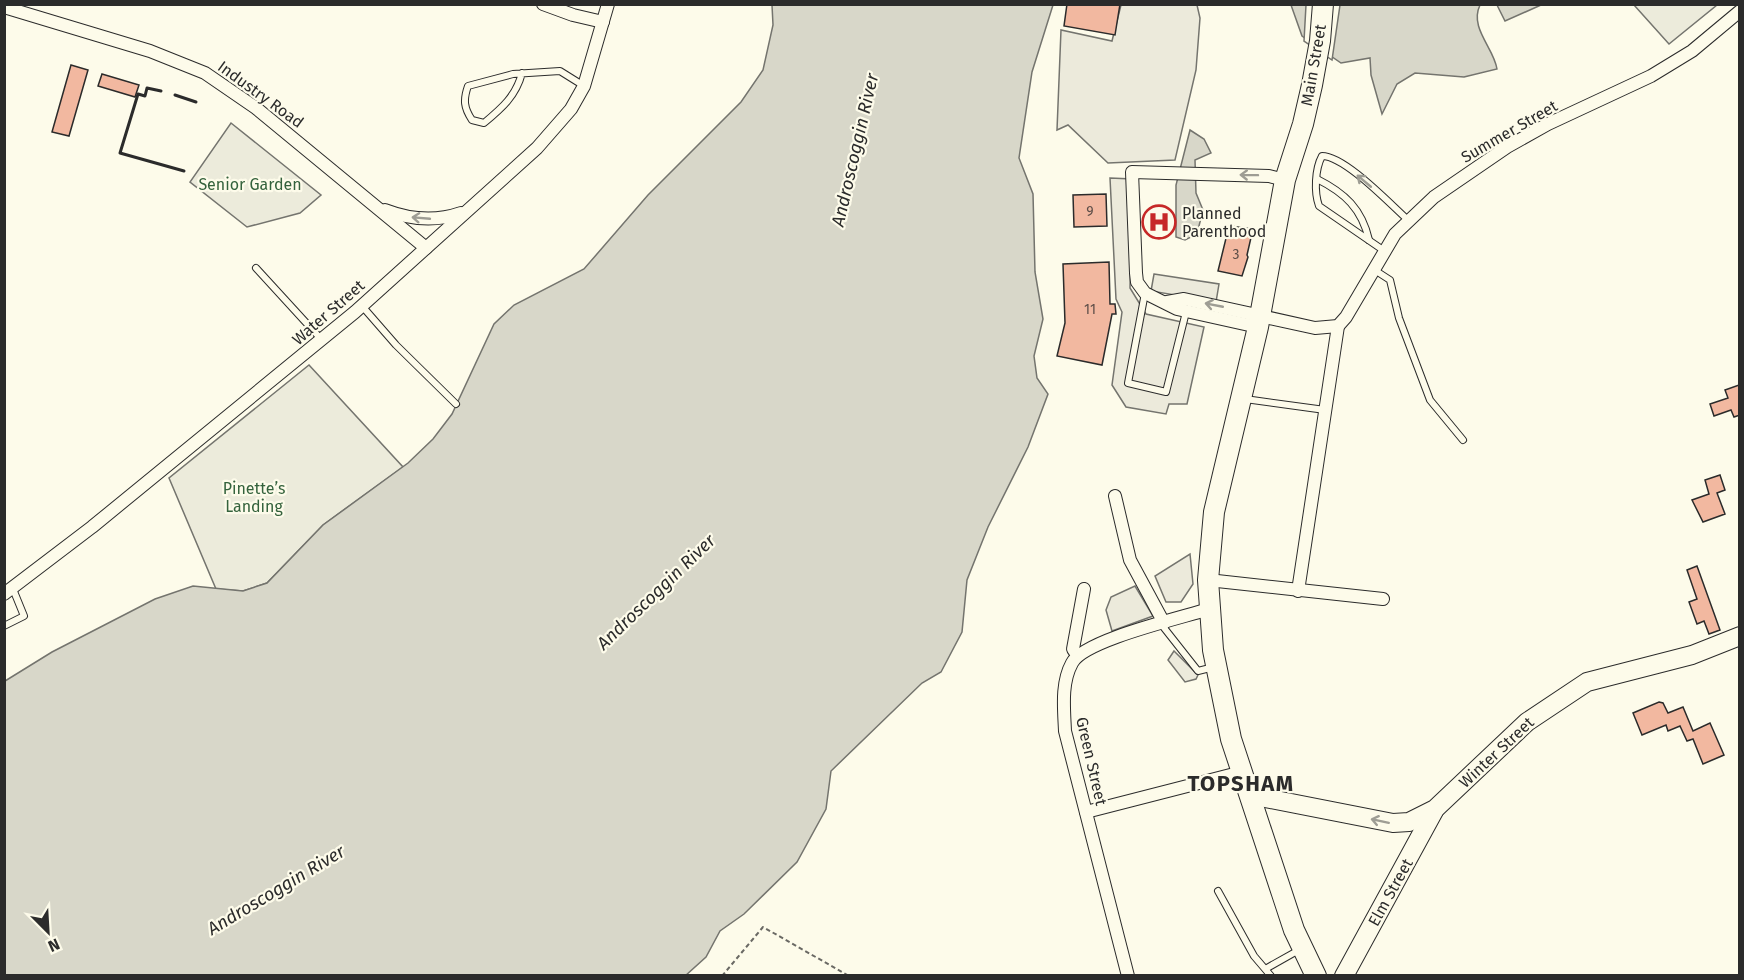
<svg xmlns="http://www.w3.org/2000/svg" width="1744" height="980" viewBox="0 0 1744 980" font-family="'Fira Sans',sans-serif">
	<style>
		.green { fill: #ecebdb; stroke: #74746e; stroke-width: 1.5 }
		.parking { fill: #eceadb; stroke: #74746e; stroke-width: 1.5 }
		.water { fill: #d8d7c9; stroke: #74746e; stroke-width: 1.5 }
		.pier { fill: #fdfbea; stroke: #74746e; stroke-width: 1.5 }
		.building { fill: #f2b8a0; stroke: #2b2b2b; stroke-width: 1.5 }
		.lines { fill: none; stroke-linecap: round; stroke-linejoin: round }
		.lane-casing { stroke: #2b2b2b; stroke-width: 8 }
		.street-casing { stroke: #2b2b2b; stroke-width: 14 }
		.secondary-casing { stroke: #2b2b2b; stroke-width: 20 }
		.primary-casing { stroke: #2b2b2b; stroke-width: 22 }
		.path { stroke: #6a6964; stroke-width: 2; stroke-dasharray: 4.5 3; stroke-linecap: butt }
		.lane { stroke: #fdfbea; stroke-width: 6 }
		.street { stroke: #fdfbea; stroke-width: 12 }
		.secondary { stroke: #fdfbea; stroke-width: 18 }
		.primary { stroke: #fdfbea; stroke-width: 20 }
		.wall { stroke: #2b2b2b; stroke-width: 3 }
		.oneway { stroke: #9e9d94 }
		.labels { text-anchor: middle; stroke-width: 4.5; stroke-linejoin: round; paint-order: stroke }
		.number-label { font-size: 14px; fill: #5d4e48 }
		.street-label { font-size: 16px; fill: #2b2b2b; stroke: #fdfbea }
		.park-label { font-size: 16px; fill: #34623c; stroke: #fdfbea }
		.poi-label { font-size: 16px; fill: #2b2b2b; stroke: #fdfbea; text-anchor: start }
		.water-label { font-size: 18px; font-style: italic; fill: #2b2b2b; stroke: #fdfbea }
		.district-label { font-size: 22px; font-weight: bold; letter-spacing: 1.5px; fill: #2b2b2b; stroke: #fdfbea }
	</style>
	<rect width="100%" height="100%" fill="#fdfbea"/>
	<g class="green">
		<polygon points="1634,5 1717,5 1669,44"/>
		<polygon points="231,123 321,195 300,213 247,227 190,182"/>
		<polygon points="309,365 403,467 323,525 267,583 243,591 216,589 169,478"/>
	</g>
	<g class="parking">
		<polygon points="1121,5 1197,5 1200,18 1196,70 1175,160 1108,163 1068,125 1057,130 1061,30 1112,41"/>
		<polygon points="1110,178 1132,179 1130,288 1146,314 1204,327 1187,404 1169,404 1166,414 1126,407 1112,385 1122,312 1116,299"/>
		<polygon points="1154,274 1219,284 1216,302 1151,291"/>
		<polygon points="1190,554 1193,584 1181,602 1166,602 1155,576"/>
		<polygon points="1135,586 1153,616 1112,631 1106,610 1111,597"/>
		<polygon points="1174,651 1198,675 1196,679 1185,682 1168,660"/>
	</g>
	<g class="water">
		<polygon points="772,5 1053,5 1032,72 1019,158 1033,194 1035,272 1043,319 1034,356 1037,378 1048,394 1028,447 988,527 967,580 962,632 941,672 922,683 831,771 826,809 797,862 744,914 720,931 706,957 685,976 5,976 5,681 52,652 155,599 193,586 243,591 267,583 323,525 408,463 433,439 452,414 494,324 514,305 584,269 648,195 741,102 763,70 773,25"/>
		<path d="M 1291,5 L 1480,5 C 1469,28 1494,48 1497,69 L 1464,77 L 1415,73 L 1397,84 L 1382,114 L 1371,75 L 1370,58 L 1341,63 L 1302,36 Z"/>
		<polygon points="1497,5 1541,5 1505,21"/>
		<polygon points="1190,130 1204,139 1211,153 1195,160 1196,193 1203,210 1197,234 1185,240 1176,237 1176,185"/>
	</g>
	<polygon class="pier" points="1306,5 1340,5 1332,60 1304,41"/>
	<g class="building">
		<polygon points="1067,4 1120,4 1115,35 1064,26"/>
		<polygon points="71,65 88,70 69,136 52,132"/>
		<polygon points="102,74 139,85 135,97 98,86"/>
		<polygon points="1106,194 1107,226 1074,227 1073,195"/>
		<polygon points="1229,226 1253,229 1247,255 1248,257 1242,276 1218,271"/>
		<polygon points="1109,262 1110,304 1115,304 1116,314 1112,314 1102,365 1057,356 1065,323 1063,264"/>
		<polygon points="1739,385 1740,415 1734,417 1731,410 1714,416 1710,404 1728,398 1725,390"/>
		<polygon points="1720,475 1725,490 1717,493 1725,514 1703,522 1692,500 1709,494 1705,480"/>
		<polygon points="1697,566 1720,630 1709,634 1704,621 1697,624 1689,602 1697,599 1687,570"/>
		<polygon points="1659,702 1663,703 1668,713 1683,707 1693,731 1710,723 1724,755 1703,764 1693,739 1687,741 1680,726 1668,731 1666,725 1642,735 1633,713"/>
	</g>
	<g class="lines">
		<defs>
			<g id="lane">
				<path d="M 522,73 C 516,96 502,108 484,123 L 472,120 C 464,108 463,100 468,86 L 513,74 L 560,71 L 584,86"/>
				<path d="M 1317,179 C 1345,193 1362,209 1369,240"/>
				<path d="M 1383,250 L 1319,206 C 1314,192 1315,169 1322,156 C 1345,156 1390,204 1408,220"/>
				<polyline points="256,268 321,339"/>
				<polyline points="1373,269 1390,280 1399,318 1430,400 1463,440"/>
				<polyline points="1145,293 1128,383 1166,392 1186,312"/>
				<polyline points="362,306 396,345 456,404"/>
				<polyline points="1245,399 1325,410"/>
				<polyline points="1161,624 1198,671 1214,667"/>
				<polyline points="4,626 24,616 13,589"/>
				<polyline points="1218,891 1254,956 1271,976"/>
				<polyline points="1267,968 1299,950"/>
			</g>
			<g id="street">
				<polyline points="543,4 573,15 603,22"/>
				<polyline points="4,7 150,51 205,73 256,108 426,248"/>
				<path d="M 385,210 C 411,220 435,222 461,213"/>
				<polyline points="1167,302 1184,299 1315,328 1338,326 1346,317 1395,234 1434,197 1507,147 1548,124 1651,76 1692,51 1740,11"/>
				<polyline points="1258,327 1177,309 1145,293 1137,282 1136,273 1132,172 1269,176 1285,180"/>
				<polyline points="1115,496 1130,560 1164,623"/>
				<polyline points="1208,580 1383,599"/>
				<polyline points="1298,591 1338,326"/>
				<polyline points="4,594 92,527 355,312 537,148 571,109 584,86 608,4"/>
				<polyline points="1077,655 1073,649 1084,589"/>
				<polyline points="1086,812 1242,772"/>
				<path d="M 1128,976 L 1065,731 C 1064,708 1061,683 1072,663 C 1084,640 1181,618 1209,609"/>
			</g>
			<g id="secondary">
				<polyline points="1250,795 1393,823 1409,822 1435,809 1527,722 1587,682 1692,655 1740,636"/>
				<polyline points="1344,976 1434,811"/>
			</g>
			<polyline id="primary" points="1316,976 1294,930 1231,739 1213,650 1208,580 1214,512 1258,327 1285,180 1303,124 1312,85 1320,41 1323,4"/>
		</defs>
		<use href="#lane" class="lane-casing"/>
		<use href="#street" class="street-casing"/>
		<use href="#secondary" class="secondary-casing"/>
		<use href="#primary" class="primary-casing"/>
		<polyline class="path" points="722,976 763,927 849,976"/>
		<use href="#lane" class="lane"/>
		<use href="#street" class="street"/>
		<use href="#secondary" class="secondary"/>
		<use href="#primary" class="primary"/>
		<g class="wall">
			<polyline points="161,91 147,88 145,96 138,94 120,153 184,171"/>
			<polyline points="175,95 196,102"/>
		</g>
	</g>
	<defs><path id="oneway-shaft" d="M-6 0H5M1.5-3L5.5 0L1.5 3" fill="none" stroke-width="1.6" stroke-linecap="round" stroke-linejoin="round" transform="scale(1.5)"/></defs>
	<g class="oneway">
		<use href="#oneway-shaft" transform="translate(1249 175) rotate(-179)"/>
		<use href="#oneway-shaft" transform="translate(1364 181) rotate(-140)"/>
		<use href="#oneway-shaft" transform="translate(421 218) rotate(-175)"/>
		<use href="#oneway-shaft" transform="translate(1214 305) rotate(-169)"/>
		<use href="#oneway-shaft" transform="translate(1380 821) rotate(-168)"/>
	</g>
	<defs>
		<symbol id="hospital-ring" viewBox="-11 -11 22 22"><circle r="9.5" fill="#fdfbea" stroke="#c62828" stroke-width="1.5"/><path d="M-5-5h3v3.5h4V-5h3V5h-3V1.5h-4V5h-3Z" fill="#c62828"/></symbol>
	</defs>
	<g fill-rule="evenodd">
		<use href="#hospital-ring" x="1140" y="203" width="38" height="38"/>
	</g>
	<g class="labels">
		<g class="number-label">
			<text x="1090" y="216">9</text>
			<text x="1236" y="259">3</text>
			<text x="1090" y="314">11</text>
		</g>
		<g class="street-label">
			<text transform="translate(1313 65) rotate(-80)" y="6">Main Street</text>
			<text transform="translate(261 94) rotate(36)" y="6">Industry Road</text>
			<text transform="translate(1509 131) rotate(-30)" y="6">Summer Street</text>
			<text transform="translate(328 312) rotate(-41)" y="6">Water Street</text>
			<text transform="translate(1496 752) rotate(-43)" y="6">Winter Street</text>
			<text transform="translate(1092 761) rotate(77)" y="6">Green Street</text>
			<text transform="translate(1390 892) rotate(-61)" y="6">Elm Street</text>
		</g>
		<g class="park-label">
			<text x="250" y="190">Senior Garden</text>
			<text x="254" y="494">Pinette’s<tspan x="254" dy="18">Landing</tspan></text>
		</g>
		<g class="poi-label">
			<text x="1182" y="219">Planned<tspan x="1182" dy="18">Parenthood</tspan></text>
		</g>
		<g class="water-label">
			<text transform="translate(855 150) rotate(-77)" y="6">Androscoggin River</text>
			<text transform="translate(656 592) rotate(-44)" y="6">Androscoggin River</text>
			<text transform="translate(276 890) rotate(-31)" y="6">Androscoggin River</text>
		</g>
		<g class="district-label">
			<text x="1241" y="791">TOPSHAM</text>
		</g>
	</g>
	<rect width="1744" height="980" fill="none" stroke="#2b2b2b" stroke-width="12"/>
	<g transform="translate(48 932) rotate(156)" stroke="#fdfbea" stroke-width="4.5" paint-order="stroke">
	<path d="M0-4.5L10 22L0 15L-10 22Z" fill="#2b2b2b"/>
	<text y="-9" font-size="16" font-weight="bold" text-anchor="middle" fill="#2b2b2b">N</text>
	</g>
</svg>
